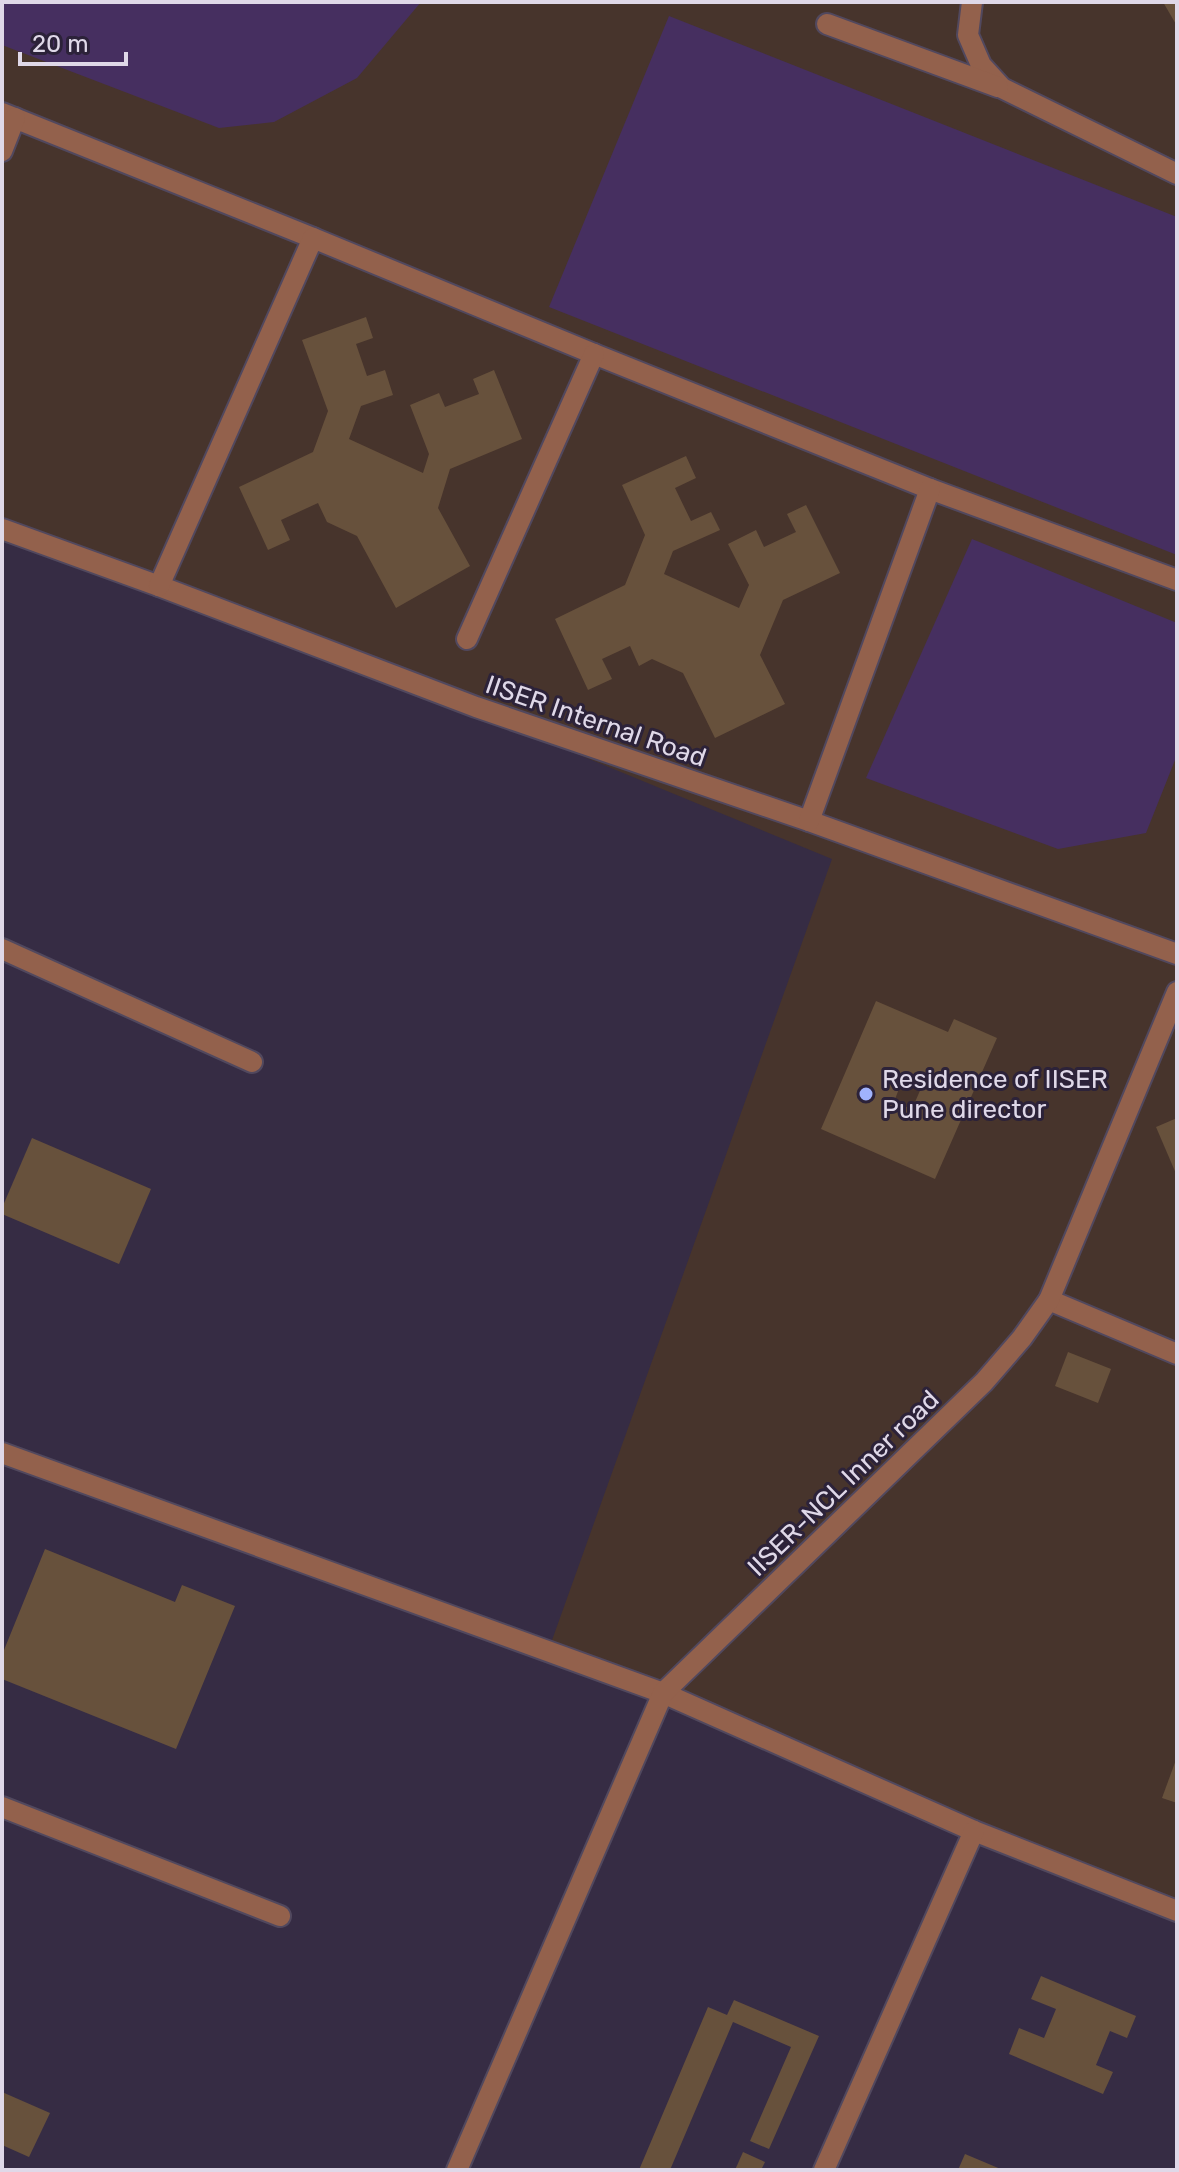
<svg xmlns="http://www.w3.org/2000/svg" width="1179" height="2172" viewBox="0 0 1179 2172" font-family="Rubik,sans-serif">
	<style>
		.education { fill: #47342c }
		.green { fill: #462f60 }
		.building { fill: #67513c; fill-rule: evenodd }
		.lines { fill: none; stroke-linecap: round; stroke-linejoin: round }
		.minor-casing { stroke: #51485e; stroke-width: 24 }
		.minor { stroke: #93614c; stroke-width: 20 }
		.poi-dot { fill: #a0b3fd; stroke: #2c2239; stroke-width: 3 }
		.labels { text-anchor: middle; stroke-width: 6; stroke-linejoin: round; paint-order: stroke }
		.street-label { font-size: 26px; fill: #dfd8e8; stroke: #2c2239 }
		.poi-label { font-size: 26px; fill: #dfd8e8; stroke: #2c2239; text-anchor: start }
	</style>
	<rect width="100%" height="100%" fill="#362c44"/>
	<polygon class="education" points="2,2 1177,2 1177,1913 551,1643 832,859 2,517"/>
	<g class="green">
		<polygon points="2,2 421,2 357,78 274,122 219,128 2,45"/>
		<polygon points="669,16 1177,217 1177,555 549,307"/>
		<polygon points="972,539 1177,623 1177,755 1146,833 1058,849 866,778"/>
	</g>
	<g class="building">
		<polygon points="1163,2 1177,2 1177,26"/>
		<polygon points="366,317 373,338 356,344 367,376 385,370 393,395 361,406 349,439 423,473 429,454 410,405 439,393 445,407 479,394 473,379 494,370 522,439 450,469 438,508 470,566 396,608 357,536 327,522 318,503 281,520 290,540 268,550 239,487 313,452 328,411 302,340"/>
		<polygon points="686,456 696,478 675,488 691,521 711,512 720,530 673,551 664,574 739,608 749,585 728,544 756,530 764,547 796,532 787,514 806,505 840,573 783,600 760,655 785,704 715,738 683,673 652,659 639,666 630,646 602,659 612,679 588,690 555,619 625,585 645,535 622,485"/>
		<path d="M 876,1001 L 948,1032 L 954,1019 L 997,1038 L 935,1179 L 821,1129 ZM 903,1078 L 922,1086 L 912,1109 L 894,1102 Z"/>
		<polygon points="1177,1118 1177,1176 1156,1127"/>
		<polygon points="32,1138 151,1189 119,1264 2,1214 2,1208"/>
		<polygon points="1068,1352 1111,1369 1098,1403 1055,1386"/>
		<polygon points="45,1549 175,1602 182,1585 235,1606 176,1749 2,1679 2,1655"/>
		<polygon points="1177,1757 1177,1803 1162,1798"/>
		<polygon points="1041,1976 1136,2016 1127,2038 1110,2031 1096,2065 1113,2072 1103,2094 1009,2054 1019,2028 1044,2038 1056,2009 1031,1999"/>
		<polygon points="734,2000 819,2036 769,2149 750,2141 791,2047 733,2022 670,2170 639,2170 708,2007 727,2015"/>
		<polygon points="2,2092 50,2113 29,2157 2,2145"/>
		<polygon points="743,2152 765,2162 761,2170 735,2170"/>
		<polygon points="965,2154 1003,2170 958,2170"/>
	</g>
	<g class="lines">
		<defs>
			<g id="minor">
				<polyline points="972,2 968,35 981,65 1002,88 1177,174"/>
				<polyline points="827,24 998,87"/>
				<polyline points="2,113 313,238"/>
				<polyline points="2,151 15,118"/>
				<polyline points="2,529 159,586 476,707 809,821 1177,954"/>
				<polyline points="159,586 313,238 594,354 930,489 1177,580"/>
				<polyline points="467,639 594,354"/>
				<polyline points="809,821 930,489"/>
				<polyline points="2,949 252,1062"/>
				<polyline points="1049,1300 1177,1354"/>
				<polyline points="2,1453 663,1693 974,1831 1177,1911"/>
				<polyline points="2,1807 280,1916"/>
				<polyline points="457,2170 663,1693 984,1382 1022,1338 1049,1300 1177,992"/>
				<polyline points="824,2170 974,1831"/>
			</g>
		</defs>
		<use href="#minor" class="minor-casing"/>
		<use href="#minor" class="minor"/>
	</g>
	<circle class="poi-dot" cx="866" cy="1094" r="8"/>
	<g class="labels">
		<g class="street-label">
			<text transform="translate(596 721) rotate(19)" y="9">IISER Internal Road</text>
			<text transform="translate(843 1483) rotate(-44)" y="9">IISER-NCL Inner road</text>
		</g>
		<g class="poi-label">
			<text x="882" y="1088">Residence of IISER<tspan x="882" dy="30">Pune director</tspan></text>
		</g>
	</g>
	<rect width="1179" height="2172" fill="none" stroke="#dfd8e8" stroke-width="8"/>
	<path d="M20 52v12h106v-12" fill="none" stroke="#dfd8e8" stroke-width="4"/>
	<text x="32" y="52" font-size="24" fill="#dfd8e8" stroke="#2c2239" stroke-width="6" paint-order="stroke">20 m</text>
</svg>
